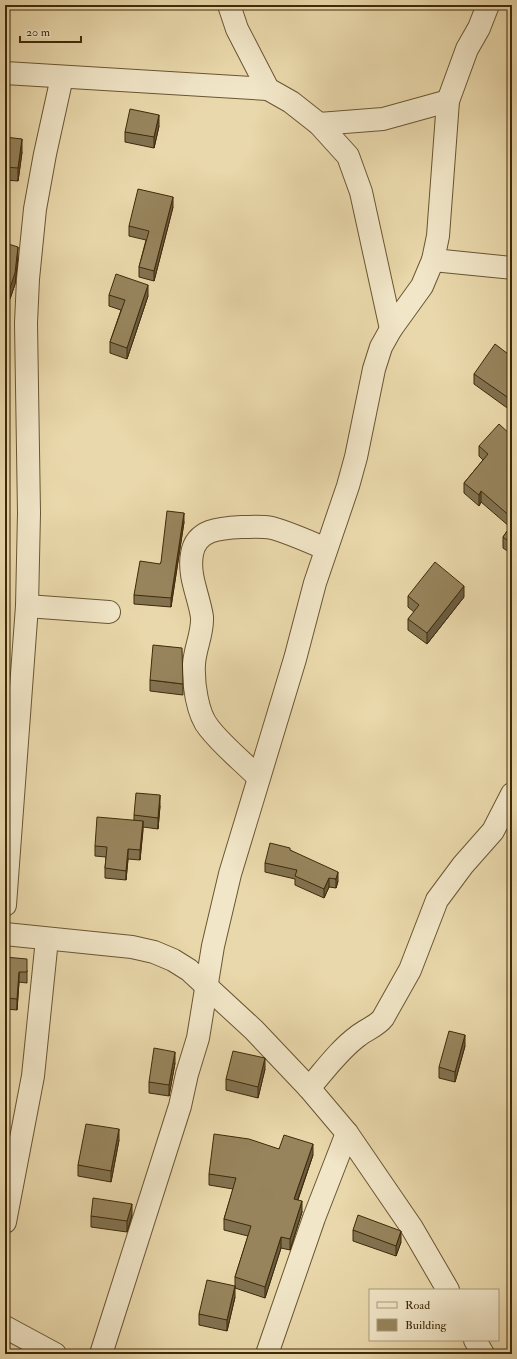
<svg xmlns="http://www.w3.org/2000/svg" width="517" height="1359" viewBox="0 0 517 1359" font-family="'IM FELL Double Pica',serif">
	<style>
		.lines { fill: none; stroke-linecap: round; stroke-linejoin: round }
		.minor-casing { stroke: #6a5632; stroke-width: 24 }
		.minor { stroke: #f1e6c8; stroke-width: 22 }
		.wall { fill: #827250; stroke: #3f2a09 }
		.shaded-wall { fill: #6a5c41; stroke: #3f2a09 }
		.building { fill: #97845d; stroke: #3f2a09 }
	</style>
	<rect width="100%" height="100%" fill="#e9d8ab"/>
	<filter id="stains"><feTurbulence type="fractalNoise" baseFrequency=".005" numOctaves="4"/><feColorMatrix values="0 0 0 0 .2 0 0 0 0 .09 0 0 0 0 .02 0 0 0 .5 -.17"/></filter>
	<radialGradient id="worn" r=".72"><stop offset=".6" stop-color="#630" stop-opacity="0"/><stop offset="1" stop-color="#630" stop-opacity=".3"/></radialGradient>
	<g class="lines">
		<defs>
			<g id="minor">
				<polyline points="229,5 237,29 268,89 291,102 319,124 348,156 361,192 391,329"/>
				<polyline points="5,73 268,89"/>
				<polyline points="319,124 383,119 448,101"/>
				<polyline points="433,260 512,268"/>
				<polyline points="27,606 109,612"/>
				<path d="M 258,777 C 242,761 223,746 209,728 C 197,714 193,682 194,664 C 195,648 203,633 202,617 C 199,596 188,576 192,554 C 196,529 221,528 242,527 C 251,527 262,526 272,528 C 290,533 308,541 326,549"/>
				<polyline points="5,905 27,606 29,513 26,323 28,279 35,209 45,154 62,77"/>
				<polyline points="5,934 132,947 154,952 173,960 189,970 254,1030 309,1088 347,1133 412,1228 448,1290"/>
				<path d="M 309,1088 C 325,1070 339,1050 358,1036 C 367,1029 377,1026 383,1018 L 410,970 L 437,900 L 463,865 L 493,831 L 512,794"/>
				<polyline points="5,1222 33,1076 47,939"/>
				<polyline points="5,1327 55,1354"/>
				<polyline points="475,1340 483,1354"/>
				<polyline points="101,1354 180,1106 187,1074 198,1038 213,946 230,874 295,659 315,583 348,486 356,457 374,369 381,347 391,329 422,286 433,260 438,236 448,101 467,49 479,28 488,5"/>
				<polyline points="267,1354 314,1218 347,1133"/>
			</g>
		</defs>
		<use href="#minor" class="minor-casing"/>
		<use href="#minor" class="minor"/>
	</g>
	<g class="wall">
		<polygon points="159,126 154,148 125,142 125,132"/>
		<polygon points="5,137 22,152 18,181 5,180"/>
		<polygon points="173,207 154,281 139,277 139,267 146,240 129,236 129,226"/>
		<polygon points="5,243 18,258 15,284 10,299 5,297"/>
		<polygon points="109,295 148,296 127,359 110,353 110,342 121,310 109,306"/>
		<polygon points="512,357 512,407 510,410 474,384 474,374"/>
		<polygon points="512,436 512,554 503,548 503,537 510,527 481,502 479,506 464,493 464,483 483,460 479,456 479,446"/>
		<polygon points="184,522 171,607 134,604 134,595 160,564"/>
		<polygon points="408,596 464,597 427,644 408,630 408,619 414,612 408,607"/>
		<polygon points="150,680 183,684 183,695 150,691"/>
		<polygon points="160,806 158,829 143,827 140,860 128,859 126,880 105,878 105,868 106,857 95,856 95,846 134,820 134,815"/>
		<polygon points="290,850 338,881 336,888 329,887 324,898 295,885 295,879 265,872 265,863"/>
		<polygon points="5,957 27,970 27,983 19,982 17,1010 5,1009"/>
		<polygon points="465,1046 455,1082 439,1078 439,1067"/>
		<polygon points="175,1063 169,1096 149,1093 149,1082"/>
		<polygon points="265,1069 258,1098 226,1090 226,1079"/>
		<polygon points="119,1140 111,1182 78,1176 78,1165"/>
		<polygon points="279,1149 313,1155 298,1200 302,1212 290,1250 281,1248 265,1298 235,1288 235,1277 248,1236 224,1230 224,1219 233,1189 209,1185 209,1174"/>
		<polygon points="132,1215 127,1232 91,1227 91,1216"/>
		<polygon points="353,1230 401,1242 396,1256 353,1241"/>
		<polygon points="235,1297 227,1331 199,1325 199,1314"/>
	</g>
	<g class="shaded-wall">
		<polygon points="159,115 159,126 154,148 154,137"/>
		<polygon points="22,139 22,152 18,181 18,168"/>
		<polygon points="173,197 173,207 154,281 154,271"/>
		<polygon points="18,247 18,258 15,284 10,299 10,288"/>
		<polygon points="148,285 148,296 127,359 127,348"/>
		<polygon points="512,396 512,407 510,410 510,399"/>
		<polygon points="481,491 481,502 479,506 479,495"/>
		<polygon points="184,513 184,522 171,607 171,598"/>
		<polygon points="464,586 464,597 427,644 427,633"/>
		<polygon points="160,795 160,806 158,829 158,818"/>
		<polygon points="143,821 143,831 140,860 140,850"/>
		<polygon points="128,849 128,859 126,880 126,871"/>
		<polygon points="338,872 338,881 336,888 336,879"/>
		<polygon points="329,878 329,887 324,898 324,889"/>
		<polygon points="19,972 19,982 17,1010 17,999"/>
		<polygon points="465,1035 465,1046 455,1082 455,1072"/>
		<polygon points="175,1052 175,1063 169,1096 169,1085"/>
		<polygon points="265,1058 265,1069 258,1098 258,1087"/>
		<polygon points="119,1129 119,1140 111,1182 111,1171"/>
		<polygon points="313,1144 313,1155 294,1210 294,1199"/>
		<polygon points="302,1201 302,1212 290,1250 290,1239"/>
		<polygon points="132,1204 132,1215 127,1232 127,1221"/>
		<polygon points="401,1231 401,1242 396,1256 396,1246"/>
		<polygon points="281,1237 281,1248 265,1298 265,1287"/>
		<polygon points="235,1286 235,1297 227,1331 227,1320"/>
	</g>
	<g class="building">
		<polygon points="130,109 159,115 154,137 125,132"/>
		<polygon points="5,137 22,139 18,168 5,167"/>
		<polygon points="138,189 173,197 154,271 139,267 149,231 129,226"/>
		<polygon points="5,243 18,247 15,273 10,288 5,286"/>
		<polygon points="116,274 148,285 127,348 110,342 125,300 109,295"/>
		<polygon points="495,344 512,357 512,396 510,399 474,374"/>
		<polygon points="499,424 512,436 512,518 481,491 479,495 464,483 488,454 479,446"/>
		<polygon points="167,511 184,513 171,598 134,595 140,561 160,564 161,562"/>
		<polygon points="512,524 512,544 503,537"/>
		<polygon points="435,562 464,586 427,633 408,619 419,605 408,596"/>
		<polygon points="153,645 182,648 183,684 150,680"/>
		<polygon points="136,793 160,795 158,818 134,815"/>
		<polygon points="97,817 143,821 140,850 128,849 126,871 105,868 107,847 95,846"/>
		<polygon points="270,843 290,848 290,850 338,872 336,879 329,878 324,889 295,876 297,870 265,863"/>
		<polygon points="5,957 27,959 27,972 19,972 17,999 5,998"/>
		<polygon points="449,1031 465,1035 455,1072 439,1067"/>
		<polygon points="154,1048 175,1052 169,1085 149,1082"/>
		<polygon points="233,1051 265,1058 258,1087 226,1079"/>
		<polygon points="86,1124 119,1129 111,1171 78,1165"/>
		<polygon points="214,1134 249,1139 279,1149 284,1135 313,1144 294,1199 302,1201 290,1239 281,1237 265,1287 235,1277 251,1226 224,1219 236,1178 209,1174"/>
		<polygon points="93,1198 132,1204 127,1221 91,1216"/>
		<polygon points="358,1215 401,1231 396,1246 353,1230"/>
		<polygon points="207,1280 235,1286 227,1320 199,1314"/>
	</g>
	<rect width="517" height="1359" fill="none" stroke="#e9d8ab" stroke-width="20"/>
	<rect x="6" y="6" width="505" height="1347" fill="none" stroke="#3f2a09" stroke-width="2"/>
	<rect x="10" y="10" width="497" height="1339" fill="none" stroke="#3f2a09"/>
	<rect x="369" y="1289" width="130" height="52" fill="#f1e6c8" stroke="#aa9b7c"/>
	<rect x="377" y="1302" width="20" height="6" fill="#f1e6c8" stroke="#aa9b7c"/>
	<text x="405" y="1309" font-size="12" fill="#3f2a09">Road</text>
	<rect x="377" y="1319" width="20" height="12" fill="#97845d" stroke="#aa9b7c"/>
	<text x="405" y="1329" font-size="12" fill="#3f2a09">Building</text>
	<path d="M20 36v6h61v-6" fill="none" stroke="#3f2a09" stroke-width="2"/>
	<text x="26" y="36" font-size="12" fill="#3f2a09" stroke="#f1e6c8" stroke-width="3" paint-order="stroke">20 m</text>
	<rect width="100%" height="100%" filter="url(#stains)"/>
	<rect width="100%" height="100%" fill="url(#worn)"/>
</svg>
